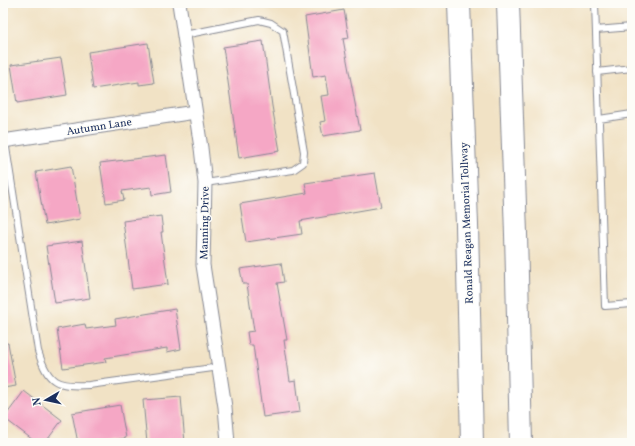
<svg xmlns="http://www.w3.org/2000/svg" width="635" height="446" viewBox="0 0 635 446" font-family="Vollkorn,serif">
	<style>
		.building { fill: #f5a7c5 }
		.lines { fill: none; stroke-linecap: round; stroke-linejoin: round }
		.lane-casing { stroke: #868892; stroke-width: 8 }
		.street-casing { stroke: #868892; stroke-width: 15 }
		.highway-casing { stroke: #868892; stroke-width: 24 }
		.lane { stroke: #fff; stroke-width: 6 }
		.street { stroke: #fff; stroke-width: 13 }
		.highway { stroke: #fff; stroke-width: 22 }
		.labels { text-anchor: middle; stroke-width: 3; stroke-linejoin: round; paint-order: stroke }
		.street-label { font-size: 11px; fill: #1b2f5e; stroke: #fdfcf7 }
	</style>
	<rect width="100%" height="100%" fill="#fdfcf7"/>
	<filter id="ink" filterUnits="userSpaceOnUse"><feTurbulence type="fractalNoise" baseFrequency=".025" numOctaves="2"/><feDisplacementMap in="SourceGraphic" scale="8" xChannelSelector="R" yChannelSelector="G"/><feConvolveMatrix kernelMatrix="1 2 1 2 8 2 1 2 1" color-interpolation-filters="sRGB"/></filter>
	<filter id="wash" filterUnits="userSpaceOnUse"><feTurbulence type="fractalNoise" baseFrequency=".012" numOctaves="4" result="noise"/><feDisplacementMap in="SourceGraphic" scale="16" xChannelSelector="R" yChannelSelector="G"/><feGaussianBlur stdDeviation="0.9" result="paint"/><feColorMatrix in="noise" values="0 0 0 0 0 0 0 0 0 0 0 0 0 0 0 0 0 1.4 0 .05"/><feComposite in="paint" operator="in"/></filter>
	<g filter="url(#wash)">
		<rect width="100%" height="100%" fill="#f1e2c5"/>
		<g id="blocks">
			<g class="building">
				<polygon points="344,10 349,38 343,39 360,130 323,136 320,122 325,121 321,96 329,95 326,75 313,77 305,17"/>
				<polygon points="263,41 272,106 280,151 239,158 223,47"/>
				<polygon points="148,43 154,83 139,85 139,82 93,89 88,52"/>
				<polygon points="61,58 67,95 17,103 11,65"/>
				<polygon points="166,155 171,192 152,195 151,187 122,191 124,200 106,203 100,163"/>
				<polygon points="71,166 80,219 45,225 36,172"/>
				<polygon points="375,173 381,207 300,221 302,234 246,242 240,204 307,193 305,183"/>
				<polygon points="161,216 163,232 161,232 168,284 132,289 123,221"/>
				<polygon points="82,241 90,298 55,303 46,246"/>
				<polygon points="281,263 284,282 277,283 287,340 284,340 290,381 296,380 300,412 263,417 253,345 249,345 247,332 254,331 247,284 243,284 240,269"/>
				<polygon points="175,309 181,349 167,352 167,348 105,358 106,362 63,368 57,329 85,324 86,329 116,325 115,319"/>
				<polygon points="8,343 16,386 3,388 3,344"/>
				<polygon points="24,391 62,420 45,443 37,443 4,418"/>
				<polygon points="181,397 185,443 147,443 143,400"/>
				<polygon points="120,405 126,438 99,443 78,443 72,413"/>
			</g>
		</g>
	</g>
	<g filter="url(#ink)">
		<use href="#blocks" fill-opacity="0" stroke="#868892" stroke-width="1"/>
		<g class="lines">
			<defs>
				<g id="lane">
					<polyline points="595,3 605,306 632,304"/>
					<polyline points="596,30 632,27"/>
					<polyline points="184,35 259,20 271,23 283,31 304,152 303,163 293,170 205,183"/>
					<polyline points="597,72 632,68"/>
					<polyline points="599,119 632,114"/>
					<path d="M 5,141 L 38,351 C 48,383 56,387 89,385 L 220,367"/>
				</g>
				<g id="street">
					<polyline points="179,3 201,148 205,183 203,265 225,407 228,443"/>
					<polyline points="3,141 195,112"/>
				</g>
				<g id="highway">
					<polyline points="459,3 467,225 472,443"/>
					<polyline points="508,3 516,234 521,443"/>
				</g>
			</defs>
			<use href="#lane" class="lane-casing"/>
			<use href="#street" class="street-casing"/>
			<use href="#highway" class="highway-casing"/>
			<use href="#lane" class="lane"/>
			<use href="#street" class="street"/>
			<use href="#highway" class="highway"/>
		</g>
	</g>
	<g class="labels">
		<g class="street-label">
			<text transform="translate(99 126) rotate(-9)" y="4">Autumn Lane</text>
			<text transform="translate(204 223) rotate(-89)" y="4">Manning Drive</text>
			<text transform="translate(466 223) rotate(-92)" y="4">Ronald Reagan Memorial Tollway</text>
		</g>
	</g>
	<rect width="635" height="446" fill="none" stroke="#fdfcf7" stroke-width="16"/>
	<g transform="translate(46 400) rotate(261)" stroke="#fdfcf7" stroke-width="3" paint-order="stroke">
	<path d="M0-3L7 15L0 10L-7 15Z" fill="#1b2f5e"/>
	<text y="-6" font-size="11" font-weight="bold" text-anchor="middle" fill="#1b2f5e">N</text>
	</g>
</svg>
